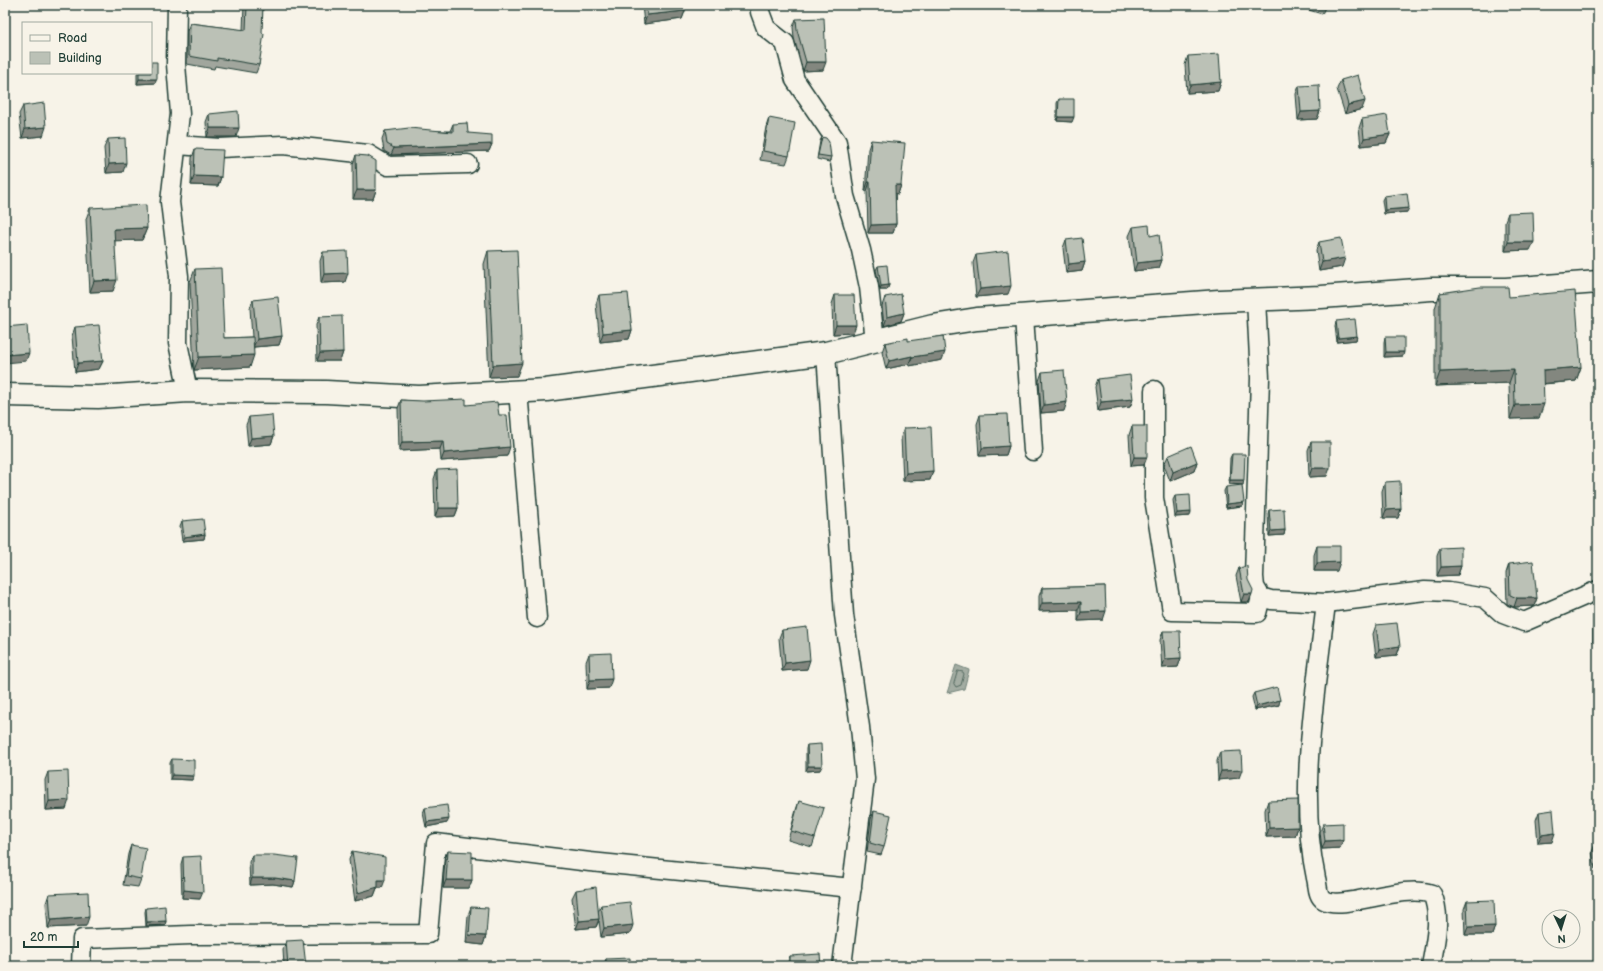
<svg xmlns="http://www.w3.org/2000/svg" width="1603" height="971" viewBox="0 0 1603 971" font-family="'Balsamiq Sans',sans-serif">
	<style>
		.water { fill: #a4ada3; stroke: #6f8077 }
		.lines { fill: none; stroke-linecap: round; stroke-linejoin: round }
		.shore { stroke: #546a60; stroke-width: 1 }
		.minor-casing { stroke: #1f3d34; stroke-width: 21 }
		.secondary-casing { stroke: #1f3d34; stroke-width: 25 }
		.minor { stroke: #f7f3e8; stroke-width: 18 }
		.secondary { stroke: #f7f3e8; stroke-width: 22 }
		.wall { fill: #a1a69d; stroke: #1f3d34 }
		.shaded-wall { fill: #83877f; stroke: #1f3d34 }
		.building { fill: #bbc1b6; stroke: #1f3d34 }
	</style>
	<rect width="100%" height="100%" fill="#f7f3e8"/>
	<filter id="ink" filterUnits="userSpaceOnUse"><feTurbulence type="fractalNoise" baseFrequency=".025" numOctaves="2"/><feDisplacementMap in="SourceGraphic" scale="8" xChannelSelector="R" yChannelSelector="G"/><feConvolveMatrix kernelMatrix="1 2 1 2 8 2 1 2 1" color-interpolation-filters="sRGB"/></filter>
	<g filter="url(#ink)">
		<polygon class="water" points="956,665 969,670 964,689 947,693"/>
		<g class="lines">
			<polygon class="shore" points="958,671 963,672 964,674 961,685 956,687 954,684"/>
			<defs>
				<g id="minor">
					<polyline points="177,5 176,64 180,114 170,202 179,276 178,343 188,391"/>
					<polyline points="760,5 760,12 766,28 785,43 795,80 837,142 845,196 861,250 869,287 875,341"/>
					<polyline points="177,145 220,148 283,145 368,154 388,166 468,164"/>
					<polyline points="1256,299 1260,378 1254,577 1255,587 1261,597 1271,600 1326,603 1425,591 1449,592 1485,598 1503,614 1524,622 1598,590"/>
					<polyline points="1024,316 1033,451"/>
					<polyline points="826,353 844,615 860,727 865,779 842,966"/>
					<polyline points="1154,390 1154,498 1172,611 1257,613 1261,597"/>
					<polyline points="518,391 537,618"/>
					<path d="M 1326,603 C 1316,691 1297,791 1316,878 C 1318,885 1317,896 1324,900 C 1344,911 1402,883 1432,894 C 1442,916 1435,943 1431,966"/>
					<polyline points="81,966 82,939 191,935 428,934 436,843 590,862 852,888"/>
				</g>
				<polyline id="secondary" points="5,395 98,397 188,391 326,392 419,397 546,390 826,353 933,326 977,319 1219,301 1321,297 1431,289 1506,289 1598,282"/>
			</defs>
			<use href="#minor" class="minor-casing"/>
			<use href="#secondary" class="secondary-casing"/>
			<use href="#minor" class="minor"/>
			<use href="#secondary" class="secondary"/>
		</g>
		<g class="wall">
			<polygon points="244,5 263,5 259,65 256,73 215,66 214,69 187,64 187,31 190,23 243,30"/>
			<polygon points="642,5 685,5 685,11 682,19 644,24"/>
			<polygon points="1303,5 1326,5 1322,14 1302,8"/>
			<polygon points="796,19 823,70 803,71 794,38 793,27"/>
			<polygon points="1188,56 1221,82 1218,91 1187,93 1185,65"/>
			<polygon points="137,73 151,73 155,83 137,84"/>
			<polygon points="1341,80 1362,109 1345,114 1337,89"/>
			<polygon points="1299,86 1320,111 1317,119 1298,120 1296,94"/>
			<polygon points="1059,99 1072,122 1057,121 1057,103"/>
			<polygon points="23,106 43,136 22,138 19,114"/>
			<polygon points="209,114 236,137 207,137 206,122"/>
			<polygon points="769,118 789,156 786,164 760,160 766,127"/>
			<polygon points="1362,119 1390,134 1386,143 1361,146 1359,128"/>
			<polygon points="453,124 468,133 492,144 489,151 391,155 384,151 382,139 385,131 450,131"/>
			<polygon points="822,137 831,157 829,162 817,159 820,141"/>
			<polygon points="108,139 123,172 106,173 104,148"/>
			<polygon points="871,140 901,185 898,194 895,193 896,224 893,233 868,233 867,191 865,191 868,149"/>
			<polygon points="195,149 221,177 218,186 191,185 192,158"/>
			<polygon points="356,155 376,190 373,199 353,199 353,164"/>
			<polygon points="1384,196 1407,212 1384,214 1382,200"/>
			<polygon points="90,208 147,228 142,240 115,240 113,291 90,292 86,219"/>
			<polygon points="1508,213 1530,250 1505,251 1505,221"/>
			<polygon points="1133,227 1162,260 1159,268 1134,271 1129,236"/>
			<polygon points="1066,240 1085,262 1082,271 1066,273 1063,248"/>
			<polygon points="1319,242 1342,267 1319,271 1316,250"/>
			<polygon points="488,251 517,376 489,377 484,264"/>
			<polygon points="323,252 345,282 321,283 320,261"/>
			<polygon points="976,255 1008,294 976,297 973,263"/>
			<polygon points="878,266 889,285 887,290 880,290 876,270"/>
			<polygon points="195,269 224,338 252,337 250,308 253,300 282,336 279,345 254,347 250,367 194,370 190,282"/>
			<polygon points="1440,293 1509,297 1581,367 1576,381 1544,384 1539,418 1510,419 1509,383 1435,386 1435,308"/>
			<polygon points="599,295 632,330 629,339 600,342 596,304"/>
			<polygon points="835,295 853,333 833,334 832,304"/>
			<polygon points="885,297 904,313 901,321 884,326 882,306"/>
			<polygon points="319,317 343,352 340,361 317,361 316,325"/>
			<polygon points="1336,321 1357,336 1356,340 1337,342 1335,326"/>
			<polygon points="75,327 103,361 99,369 75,372 72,336"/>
			<polygon points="1385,337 1403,356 1384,357 1384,342"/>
			<polygon points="908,341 942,360 909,366 909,364 886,369 882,352 885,343"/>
			<polygon points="1042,372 1064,411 1041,413 1039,381"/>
			<polygon points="1098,379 1133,399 1130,407 1098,411 1095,387"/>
			<polygon points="401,400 466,405 507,456 441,461 440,449 399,451 398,408"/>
			<polygon points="980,415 1009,446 1006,455 979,456 977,424"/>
			<polygon points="249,417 274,436 271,444 248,446 246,425"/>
			<polygon points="1132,426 1144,465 1131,466 1129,435"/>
			<polygon points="904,428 933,471 930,480 903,481 901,437"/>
			<polygon points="1311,442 1327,476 1309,477 1308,450"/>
			<polygon points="1232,454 1243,485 1229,484 1230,458"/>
			<polygon points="1168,456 1197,462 1194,471 1170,481 1164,465"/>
			<polygon points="437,470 458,508 455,516 435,517 434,479"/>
			<polygon points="1385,482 1401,509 1398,518 1383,518 1382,491"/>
			<polygon points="1226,487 1244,502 1242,506 1226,508 1224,491"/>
			<polygon points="1175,496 1190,516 1175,517 1173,500"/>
			<polygon points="1269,510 1285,530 1284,535 1269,536 1268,514"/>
			<polygon points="182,521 205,534 204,539 182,541 180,526"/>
			<polygon points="1317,546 1337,571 1314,571 1314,555"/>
			<polygon points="1440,548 1461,566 1458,575 1437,576 1437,556"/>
			<polygon points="1509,564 1537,598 1534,606 1514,607 1507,604 1506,573"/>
			<polygon points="1239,568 1249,602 1241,602 1236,576"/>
			<polygon points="1105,586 1103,620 1078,621 1078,610 1039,611 1039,596 1042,588"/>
			<polygon points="1596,602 1598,602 1598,642 1593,642 1593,611"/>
			<polygon points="1376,625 1400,646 1397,655 1376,657 1373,634"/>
			<polygon points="782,630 807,669 782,671 779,638"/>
			<polygon points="1163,631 1181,658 1178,667 1162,668 1160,640"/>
			<polygon points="589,654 609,688 587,689 586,662"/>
			<polygon points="1254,693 1279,705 1255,710 1252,697"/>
			<polygon points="807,745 820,770 806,771 806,749"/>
			<polygon points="1220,752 1239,778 1218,780 1217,761"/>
			<polygon points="172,759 192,780 170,779 170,763"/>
			<polygon points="48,772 66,809 46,810 45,780"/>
			<polygon points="799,801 815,838 812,847 788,840 796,810"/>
			<polygon points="1268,801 1298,827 1295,836 1266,837 1265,810"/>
			<polygon points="425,808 447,823 426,827 423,813"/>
			<polygon points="874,811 884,847 881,855 867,852 871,819"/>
			<polygon points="1539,812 1552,842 1538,843 1536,820"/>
			<polygon points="1323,824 1343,840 1340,848 1322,849 1320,832"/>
			<polygon points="1598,843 1598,868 1595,869 1592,852 1595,844"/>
			<polygon points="131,845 141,879 138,887 123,885 128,854"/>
			<polygon points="352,851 382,888 377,888 374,896 355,901 349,860"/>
			<polygon points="448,851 472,880 469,888 443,888 445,859"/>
			<polygon points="252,855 295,881 293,887 273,884 250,885 249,862"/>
			<polygon points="183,857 200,899 182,898 181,864"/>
			<polygon points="576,890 598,912 601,905 630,934 601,937 599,921 596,927 576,929 572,898"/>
			<polygon points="49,894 86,926 48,928 46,903"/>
			<polygon points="1467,901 1495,926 1492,935 1465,935 1464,909"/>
			<polygon points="471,907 486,936 483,945 466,943 468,915"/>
			<polygon points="146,908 166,921 165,925 146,926 145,912"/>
			<polygon points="286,941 306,966 284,966 283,950"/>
			<polygon points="790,956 821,966 787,966 787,964"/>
			<polygon points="606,959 630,966 603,966"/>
		</g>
		<g class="shaded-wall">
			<polygon points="685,11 682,19 644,24 647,15"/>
			<polygon points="806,62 826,62 823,70 803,71"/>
			<polygon points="139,79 157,79 155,83 137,84"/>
			<polygon points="1221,82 1218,91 1187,93 1190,85"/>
			<polygon points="1365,101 1362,109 1345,114 1348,105"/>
			<polygon points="1320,111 1317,119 1298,120 1301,112"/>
			<polygon points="1058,117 1074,117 1072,122 1057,121"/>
			<polygon points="46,127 43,136 22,138 25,129"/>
			<polygon points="210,128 239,128 236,137 207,137"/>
			<polygon points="1390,134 1386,143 1361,146 1364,138"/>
			<polygon points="492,144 489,151 391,155 394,148"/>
			<polygon points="126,163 123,172 106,173 109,164"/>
			<polygon points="194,176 221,177 218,186 191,185"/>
			<polygon points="868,182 870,182 867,191 865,191"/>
			<polygon points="895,185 901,185 898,194 892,193"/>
			<polygon points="357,190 376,190 373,199 353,199"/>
			<polygon points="1409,208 1407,212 1384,214 1385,210"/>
			<polygon points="896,224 893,233 868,233 871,225"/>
			<polygon points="147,228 142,240 110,241 114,229"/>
			<polygon points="1508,242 1534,242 1530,250 1505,251"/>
			<polygon points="1345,258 1342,267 1319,271 1322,262"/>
			<polygon points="1162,260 1159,268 1134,271 1137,263"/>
			<polygon points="1085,262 1082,271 1066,273 1069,264"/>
			<polygon points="348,273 345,282 321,283 324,274"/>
			<polygon points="117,280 113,291 90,292 94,281"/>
			<polygon points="889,285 887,290 880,290 881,286"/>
			<polygon points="1011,286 1008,294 976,297 980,289"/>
			<polygon points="904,313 901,321 884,326 887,317"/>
			<polygon points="836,325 856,325 853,333 833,334"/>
			<polygon points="632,330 629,339 600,342 603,333"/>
			<polygon points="282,336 279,345 253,347 257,339"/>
			<polygon points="1357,336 1356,340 1337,342 1338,338"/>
			<polygon points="343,352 340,361 317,361 320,353"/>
			<polygon points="945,352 942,360 909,366 912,357"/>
			<polygon points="1386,352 1404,352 1403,356 1384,357"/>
			<polygon points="29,353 26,361 5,363 5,355"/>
			<polygon points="254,355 250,367 194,370 199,357"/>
			<polygon points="912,356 909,364 886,369 889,361"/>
			<polygon points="103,361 99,369 75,372 78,363"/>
			<polygon points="522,363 517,376 489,377 493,365"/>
			<polygon points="1581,367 1576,381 1538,384 1543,370"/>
			<polygon points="1514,369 1509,383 1435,386 1440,372"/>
			<polygon points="1133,399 1130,407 1098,411 1101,402"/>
			<polygon points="1067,402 1064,411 1041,413 1044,405"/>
			<polygon points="1544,404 1539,418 1510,419 1515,405"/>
			<polygon points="274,436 271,444 248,446 251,438"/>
			<polygon points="443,441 440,449 399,451 402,442"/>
			<polygon points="1009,446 1006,455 979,456 982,448"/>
			<polygon points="510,447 507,456 441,461 444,453"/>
			<polygon points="1134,457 1147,457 1144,465 1131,466"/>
			<polygon points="1197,462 1194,471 1170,481 1173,472"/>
			<polygon points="1312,468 1330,468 1327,476 1309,477"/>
			<polygon points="933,471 930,480 903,481 906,473"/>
			<polygon points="1230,480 1244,480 1243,485 1229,484"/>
			<polygon points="1244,502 1242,506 1226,508 1227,504"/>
			<polygon points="438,508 458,508 455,516 435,517"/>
			<polygon points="1401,509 1398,518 1383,518 1386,510"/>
			<polygon points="1191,512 1190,516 1175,517 1177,513"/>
			<polygon points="1285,530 1284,535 1269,536 1271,531"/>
			<polygon points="205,534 204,539 182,541 184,537"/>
			<polygon points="1340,562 1337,571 1314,571 1317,563"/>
			<polygon points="1461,566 1458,575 1437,576 1441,567"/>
			<polygon points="1244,594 1252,594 1249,602 1241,602"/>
			<polygon points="1517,598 1537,598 1534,606 1514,607"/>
			<polygon points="1081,602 1078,610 1039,611 1042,603"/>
			<polygon points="1106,611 1103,620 1078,621 1081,612"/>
			<polygon points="1597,633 1598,633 1598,642 1593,642"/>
			<polygon points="1400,646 1397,655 1376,657 1379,649"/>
			<polygon points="1181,658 1178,667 1162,668 1165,659"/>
			<polygon points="810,660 807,669 782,671 785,663"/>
			<polygon points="612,679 609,688 587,689 590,680"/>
			<polygon points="1280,700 1279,705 1255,710 1257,706"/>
			<polygon points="808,766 822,766 820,770 806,771"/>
			<polygon points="1242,770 1239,778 1218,780 1221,771"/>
			<polygon points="172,775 194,776 192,780 170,779"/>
			<polygon points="69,800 66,809 46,810 49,801"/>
			<polygon points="449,819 447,823 426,827 427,822"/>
			<polygon points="1298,827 1295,836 1266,837 1269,828"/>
			<polygon points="1555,833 1552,842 1538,843 1541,835"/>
			<polygon points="1343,840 1340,848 1322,849 1325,841"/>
			<polygon points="1598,861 1598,868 1595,869"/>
			<polygon points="252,878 275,878 295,881 293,887 273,884 250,885"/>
			<polygon points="378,880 385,880 382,888 377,888 374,896 355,901 358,893"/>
			<polygon points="446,880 472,880 469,888 443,888"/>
			<polygon points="184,890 203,892 200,899 182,898"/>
			<polygon points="89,917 86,926 48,928 51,920"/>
			<polygon points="599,919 596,927 576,929 579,921"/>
			<polygon points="166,921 165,925 146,926 147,922"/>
			<polygon points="633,925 630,934 601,937 604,928"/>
			<polygon points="1495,926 1492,935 1465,935 1468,927"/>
			<polygon points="469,935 486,936 483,945 466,943"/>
		</g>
		<g class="building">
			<polygon points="247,5 263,5 262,33 264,34 259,65 217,58 217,61 189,56 190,23 246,30"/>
			<polygon points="646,5 685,5 685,11 647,15"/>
			<polygon points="824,18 826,62 806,62 797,30 796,19"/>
			<polygon points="1219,54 1221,82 1190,85 1188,56"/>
			<polygon points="151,62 157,62 157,79 139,79 139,73 151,73"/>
			<polygon points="1358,75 1365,101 1348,105 1341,80"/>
			<polygon points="1319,85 1320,111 1301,112 1299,86"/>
			<polygon points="1059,99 1074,99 1074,117 1058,117"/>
			<polygon points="44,103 46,127 25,129 23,106"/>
			<polygon points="238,111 239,128 210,128 209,114"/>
			<polygon points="1387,115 1390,134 1364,138 1362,119"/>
			<polygon points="769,118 795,123 789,156 763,151"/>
			<polygon points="467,123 468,133 492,135 492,144 394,148 387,144 385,131 409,128 453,132 453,124"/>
			<polygon points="822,137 826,138 829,142 831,157 818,155"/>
			<polygon points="125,138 126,163 109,164 108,139"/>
			<polygon points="871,140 905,143 901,185 895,185 896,224 871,225 870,182 868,182"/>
			<polygon points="195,149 223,150 221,177 194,176"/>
			<polygon points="356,155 368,156 376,161 376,190 357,190"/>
			<polygon points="1407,193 1409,208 1385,210 1384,196"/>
			<polygon points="146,205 147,228 114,229 117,280 94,281 90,208"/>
			<polygon points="1533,212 1534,242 1508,242 1508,213"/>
			<polygon points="1149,225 1150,236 1159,234 1162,260 1137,263 1133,227"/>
			<polygon points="1082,238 1085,262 1069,264 1066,240"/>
			<polygon points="1341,238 1345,258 1322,262 1319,242"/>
			<polygon points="517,250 522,363 493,365 488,251"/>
			<polygon points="347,251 348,273 324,274 323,252"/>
			<polygon points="1008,251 1011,286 980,289 976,255"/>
			<polygon points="887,265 889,285 881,286 878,266"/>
			<polygon points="221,268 224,338 253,337 254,355 199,357 195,269"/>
			<polygon points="1480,287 1508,287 1509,297 1575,291 1581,367 1543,370 1544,404 1515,405 1514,369 1440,372 1440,293"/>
			<polygon points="628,293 632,330 603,333 599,295"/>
			<polygon points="901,294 904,313 887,317 885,297"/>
			<polygon points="835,295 854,295 856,325 836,325"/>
			<polygon points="278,297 282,336 257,339 253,300"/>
			<polygon points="342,316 343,352 320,353 319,317"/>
			<polygon points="1355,319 1357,336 1338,338 1336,321"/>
			<polygon points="27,325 29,353 5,355 5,327"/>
			<polygon points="99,325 103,361 78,363 75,327"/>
			<polygon points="943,336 945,352 912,357 912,356 889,361 885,343 908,338 908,341"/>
			<polygon points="1385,337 1404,337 1404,352 1386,352"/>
			<polygon points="1064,370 1067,402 1044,405 1042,372"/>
			<polygon points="1130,375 1133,399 1101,402 1098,379"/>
			<polygon points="466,399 466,405 497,402 499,415 507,415 510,447 444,453 443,441 402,442 401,400 423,401"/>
			<polygon points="1007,414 1009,446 982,448 980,415"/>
			<polygon points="272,415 274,436 251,438 249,417"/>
			<polygon points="1132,426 1147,426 1147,457 1134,457"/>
			<polygon points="931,427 933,471 906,473 904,428"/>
			<polygon points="1311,442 1330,442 1330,468 1312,468"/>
			<polygon points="1191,446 1197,462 1173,472 1168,456"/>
			<polygon points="1232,454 1245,454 1244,480 1230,480"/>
			<polygon points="457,469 458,508 438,508 437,470"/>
			<polygon points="1400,481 1401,509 1386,510 1385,482"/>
			<polygon points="1242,485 1244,502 1227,504 1226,487"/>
			<polygon points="1190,495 1191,512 1177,513 1175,496"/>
			<polygon points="1284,509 1285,530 1271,531 1269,510"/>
			<polygon points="203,519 205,534 184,537 182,521"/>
			<polygon points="1317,546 1340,546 1340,562 1317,563"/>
			<polygon points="1461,547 1461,566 1441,567 1440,548"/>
			<polygon points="1533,561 1537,598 1517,598 1510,595 1509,564"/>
			<polygon points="1247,566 1248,580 1253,590 1252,594 1244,594 1239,568"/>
			<polygon points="1105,586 1106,611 1081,612 1081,602 1042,603 1042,588"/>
			<polygon points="1596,602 1598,602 1598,633 1597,633"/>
			<polygon points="1397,623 1400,646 1379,649 1376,625"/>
			<polygon points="807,627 810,660 785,663 782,630"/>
			<polygon points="1163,631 1180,631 1181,658 1165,659"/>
			<polygon points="611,653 612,679 590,680 589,654"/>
			<polygon points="1277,687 1280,700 1257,706 1254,693"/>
			<polygon points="821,744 822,766 808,766 807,745"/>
			<polygon points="1241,751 1242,770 1221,771 1220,752"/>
			<polygon points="172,759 194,760 194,776 172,775"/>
			<polygon points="68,771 69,800 49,801 48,772"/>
			<polygon points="1298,800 1298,827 1269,828 1268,801"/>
			<polygon points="799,801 824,808 815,838 791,831"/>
			<polygon points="447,805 449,819 427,822 425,808"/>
			<polygon points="1553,810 1555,833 1541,835 1539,812"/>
			<polygon points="874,811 891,815 884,847 870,843"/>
			<polygon points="1343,823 1343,840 1325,841 1323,824"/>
			<polygon points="1598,843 1598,859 1595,844"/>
			<polygon points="131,845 146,848 141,879 126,876"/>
			<polygon points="352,851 385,857 385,880 378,880 378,887 358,893"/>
			<polygon points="448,851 472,852 472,880 446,880"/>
			<polygon points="252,855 274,855 298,858 295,881 275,878 252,878"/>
			<polygon points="201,856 203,892 184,890 183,857"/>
			<polygon points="596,887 599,919 579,921 576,890"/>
			<polygon points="88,892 89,917 51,920 49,894"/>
			<polygon points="1494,900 1495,926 1468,927 1467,901"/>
			<polygon points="630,902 633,925 604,928 601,905"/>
			<polygon points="165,906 166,921 147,922 146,908"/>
			<polygon points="471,907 488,908 486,936 469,935"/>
			<polygon points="303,940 306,966 288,966 286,941"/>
			<polygon points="820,954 821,966 790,966 790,956"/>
			<polygon points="630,958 630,966 606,966 606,959"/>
		</g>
	</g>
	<rect width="1603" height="971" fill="none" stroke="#f7f3e8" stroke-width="20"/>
	<rect x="10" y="10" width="1583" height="951" fill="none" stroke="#1f3d34" stroke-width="1.5" filter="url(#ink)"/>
	<rect x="22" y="22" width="130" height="52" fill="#f7f3e8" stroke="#a1aaa0"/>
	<rect x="30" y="35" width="20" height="6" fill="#f7f3e8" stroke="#a1aaa0"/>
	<text x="58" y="42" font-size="12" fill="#1f3d34">Road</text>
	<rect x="30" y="52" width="20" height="12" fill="#bbc1b6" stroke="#a1aaa0"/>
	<text x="58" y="62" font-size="12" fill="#1f3d34">Building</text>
	<g transform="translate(1561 929) rotate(176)"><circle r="19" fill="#f7f3e8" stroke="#a1aaa0"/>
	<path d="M0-3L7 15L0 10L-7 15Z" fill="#1f3d34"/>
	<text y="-6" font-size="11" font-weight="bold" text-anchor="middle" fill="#1f3d34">N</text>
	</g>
	<path d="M24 941v6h54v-6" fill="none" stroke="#1f3d34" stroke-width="2"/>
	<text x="30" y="941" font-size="12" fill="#1f3d34" stroke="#f7f3e8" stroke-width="3" paint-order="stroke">20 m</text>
</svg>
